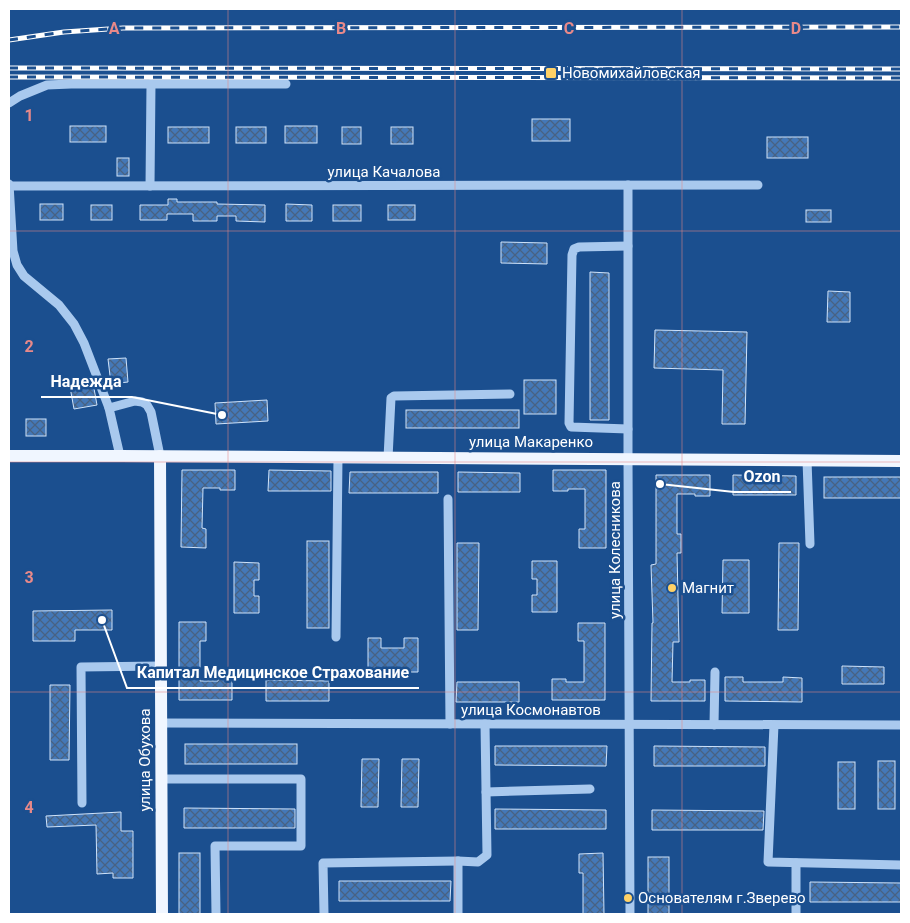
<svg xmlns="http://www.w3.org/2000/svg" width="910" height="923" viewBox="0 0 910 923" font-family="Roboto,sans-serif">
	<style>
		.building { fill: url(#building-cross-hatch); stroke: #cfe3fa }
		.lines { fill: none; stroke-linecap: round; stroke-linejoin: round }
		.minor { stroke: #a9c9ee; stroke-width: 9 }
		.major { stroke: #f0f6ff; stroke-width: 12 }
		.rail-casing { stroke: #fff; stroke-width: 5 }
		.rail { stroke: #1b4f8f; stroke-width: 3; stroke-dasharray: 9; stroke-linecap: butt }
		.grid { fill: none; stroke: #e88989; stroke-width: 1; stroke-opacity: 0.55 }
		.poi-dot { fill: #ffd166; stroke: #1b4f8f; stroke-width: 2 }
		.labels { text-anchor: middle; stroke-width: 5; stroke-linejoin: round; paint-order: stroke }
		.poi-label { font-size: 15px; fill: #fff; stroke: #1b4f8f; text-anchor: start }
		.street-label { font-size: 15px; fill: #fff; stroke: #1b4f8f }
		.grid-label { font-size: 16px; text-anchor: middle; font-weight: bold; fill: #e88989; stroke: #1b4f8f; stroke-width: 5; stroke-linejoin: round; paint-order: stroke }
		.leader { fill: none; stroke: #fff; stroke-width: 2 }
		.callout-dot { fill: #fff; stroke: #1b4f8f; stroke-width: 2 }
		.callout-label { font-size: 16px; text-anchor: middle; font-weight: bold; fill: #fff; stroke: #1b4f8f; stroke-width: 5; stroke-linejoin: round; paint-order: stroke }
	</style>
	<defs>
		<pattern id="building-cross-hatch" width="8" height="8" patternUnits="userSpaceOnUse" patternTransform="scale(1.25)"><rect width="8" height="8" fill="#4478b7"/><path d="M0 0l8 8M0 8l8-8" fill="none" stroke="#486282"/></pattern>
	</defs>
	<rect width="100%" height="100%" fill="#1b4f8f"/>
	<g class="building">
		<rect x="532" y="119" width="38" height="22"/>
		<rect x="70" y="126" width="36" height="16"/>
		<rect x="285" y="126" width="32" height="17"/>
		<rect x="168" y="127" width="41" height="16"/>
		<rect x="236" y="127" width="30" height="16"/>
		<rect x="342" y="127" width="19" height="17"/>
		<rect x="391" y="127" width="22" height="17"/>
		<rect x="767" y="137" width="41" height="21"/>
		<rect x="117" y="158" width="12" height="18"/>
		<polygon points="168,199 177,199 177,202 217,202 217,204 265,205 265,222 236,221 236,216 217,216 217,221 193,221 193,214 167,214 167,220 140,220 140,205 168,205"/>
		<rect x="40" y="204" width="23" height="16"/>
		<polygon points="286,204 312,205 312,221 286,221"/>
		<rect x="91" y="205" width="21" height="15"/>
		<rect x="333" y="205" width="28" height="16"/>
		<rect x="388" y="205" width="27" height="15"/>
		<rect x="806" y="210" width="25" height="12"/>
		<polygon points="501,242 547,243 547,264 501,263"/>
		<polygon points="590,272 609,273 609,420 590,420"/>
		<polygon points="828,291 850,292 850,322 827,322"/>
		<polygon points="655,330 747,332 745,424 722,424 723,370 654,368"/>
		<polygon points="126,358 128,382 111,384 108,359"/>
		<rect x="524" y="380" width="32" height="34"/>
		<polygon points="93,383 97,405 74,409 70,387"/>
		<polygon points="267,400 268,421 216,424 215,403"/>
		<rect x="406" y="410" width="113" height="18"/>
		<rect x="26" y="419" width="20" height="17"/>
		<polygon points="182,470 235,470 235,490 220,490 220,488 203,488 202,528 206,529 206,548 181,547"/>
		<polygon points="269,470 331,471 331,491 268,491"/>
		<polygon points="553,470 606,470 606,548 579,548 579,529 585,529 585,489 568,489 568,491 553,491"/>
		<polygon points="350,472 438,472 438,493 349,493"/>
		<polygon points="458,472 520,473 520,492 458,492"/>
		<polygon points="656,475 710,475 710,496 695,496 695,494 677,494 677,534 681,534 681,553 677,553 679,642 673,642 672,682 690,682 690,680 705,680 705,701 651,701 652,623 653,623 651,565 656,564"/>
		<polygon points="733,475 796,476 796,495 733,495"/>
		<rect x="824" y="477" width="77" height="21"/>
		<rect x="307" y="541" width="22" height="87"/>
		<polygon points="457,543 479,543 478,630 457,630"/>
		<polygon points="779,543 799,543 798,630 778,630"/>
		<polygon points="723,560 749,560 749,613 722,613"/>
		<polygon points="532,561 557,561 557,612 532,612 532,595 537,595 537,579 532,579"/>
		<polygon points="234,562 259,563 259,580 254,580 254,596 259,596 259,613 234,613"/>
		<polygon points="112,610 112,630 75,630 75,641 33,641 33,611"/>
		<polygon points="179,622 206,622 206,641 200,641 200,681 218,681 218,679 232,679 232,700 179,700"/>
		<polygon points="578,623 605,623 605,700 552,700 552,679 566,679 566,682 584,682 584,641 578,641"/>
		<polygon points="368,638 381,638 381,648 404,648 404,638 418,638 418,672 404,672 404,669 382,669 382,672 368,672"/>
		<polygon points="842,666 884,667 884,684 842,684"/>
		<polygon points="725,677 743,677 743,682 783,682 783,677 802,678 802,702 725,701"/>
		<polygon points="266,680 329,681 329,701 266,701"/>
		<polygon points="457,682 519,682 519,702 456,702"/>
		<polygon points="50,685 70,685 69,760 50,760"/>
		<rect x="185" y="744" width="112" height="20"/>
		<polygon points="495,746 607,746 606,766 495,765"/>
		<polygon points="654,746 765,747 765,766 654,766"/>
		<polygon points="362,759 379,759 378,807 361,807"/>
		<polygon points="402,759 419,759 418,807 401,807"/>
		<rect x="878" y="761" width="17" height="48"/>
		<rect x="838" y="762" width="17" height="47"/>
		<polygon points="184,808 295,809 295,828 184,828"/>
		<polygon points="495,809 606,810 606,829 495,829"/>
		<polygon points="652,810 764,811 763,830 652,830"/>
		<polygon points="121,812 121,831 133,831 133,878 113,878 113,873 97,874 96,825 47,827 46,816"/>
		<rect x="179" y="853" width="21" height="61"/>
		<polygon points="603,853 604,914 583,914 583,873 579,873 579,854"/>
		<rect x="648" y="857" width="21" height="57"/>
		<polygon points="339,881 451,881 450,901 339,901"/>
		<polygon points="810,882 901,883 901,902 810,902"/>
	</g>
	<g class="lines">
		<g class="minor">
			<polyline points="9,103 20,96 47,85 71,84 286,84"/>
			<polyline points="9,184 13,251 17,265 24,276 59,305 74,324 84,343 109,408"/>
			<polyline points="628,185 628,459 630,914"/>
			<polyline points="10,186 758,185"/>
			<polyline points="150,186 151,84"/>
			<polyline points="628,429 571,427 569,423 572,255 574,249 579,247 628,246"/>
			<polyline points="120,456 109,408 135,401 142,402 147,405 151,412 160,456"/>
			<polyline points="388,458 391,398 394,396 510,394"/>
			<polyline points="807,460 810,544"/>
			<polyline points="448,499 450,724"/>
			<polyline points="336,637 338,458"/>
			<polyline points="161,723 901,725"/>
			<polyline points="714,725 715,672"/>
			<polyline points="774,725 768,862 901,865"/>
			<polyline points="161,779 301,779 301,846 215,846 216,914"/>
			<polyline points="486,792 590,789"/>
			<polyline points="82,803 81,667 161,666"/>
			<polyline points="796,863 796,914"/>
			<polyline points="324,914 323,863 458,861"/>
			<polyline points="458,914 458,861 478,862 487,855 485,724"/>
		</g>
		<g class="major">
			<polyline points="9,456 120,456 901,461"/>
			<polyline points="160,456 162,914"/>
		</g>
		<defs>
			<g id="rail">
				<polyline points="9,40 64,32 123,28 901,27"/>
				<polyline points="9,68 901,69"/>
				<polyline points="9,77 901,78"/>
			</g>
		</defs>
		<use href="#rail" class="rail-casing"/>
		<use href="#rail" class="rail"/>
	</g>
	<path class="grid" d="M 228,9 L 228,914M 455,9 L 455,914M 682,9 L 682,914M 9,231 L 901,231M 9,462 L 901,462M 9,692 L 901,692"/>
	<g class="poi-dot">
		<rect x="545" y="67" width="12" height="12" rx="2.5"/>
		<circle cx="672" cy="588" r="5"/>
		<circle cx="628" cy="898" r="5"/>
	</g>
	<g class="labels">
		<g class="poi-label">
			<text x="562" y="78">Новомихайловская</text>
			<text x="682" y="593">Магнит</text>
			<text x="638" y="903">Основателям г.Зверево</text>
		</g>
		<g class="street-label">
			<text x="384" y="177">улица Качалова</text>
			<text x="531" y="447">улица Макаренко</text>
			<text transform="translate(615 550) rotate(-90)" y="5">улица Колесникова</text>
			<text x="531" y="715">улица Космонавтов</text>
			<text transform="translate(145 760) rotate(-90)" y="5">улица Обухова</text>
		</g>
	</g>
	<g class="grid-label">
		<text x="114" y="34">A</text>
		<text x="341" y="34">B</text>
		<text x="569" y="34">C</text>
		<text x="796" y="34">D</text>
		<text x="29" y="121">1</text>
		<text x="29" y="352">2</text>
		<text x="29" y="583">3</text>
		<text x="29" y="813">4</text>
	</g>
	<path class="leader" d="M222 415L132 397H41M660 484L734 492H791M102 620L127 688H419"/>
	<g class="callout-dot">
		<circle cx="222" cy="415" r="5"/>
		<circle cx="660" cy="484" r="5"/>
		<circle cx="102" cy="620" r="5"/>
	</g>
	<g class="callout-label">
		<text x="86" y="387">Надежда</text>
		<text x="762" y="482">Ozon</text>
		<text x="273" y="678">Капитал Медицинское Страхование</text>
	</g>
	<rect width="910" height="923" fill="none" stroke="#ffffff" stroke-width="20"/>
</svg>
